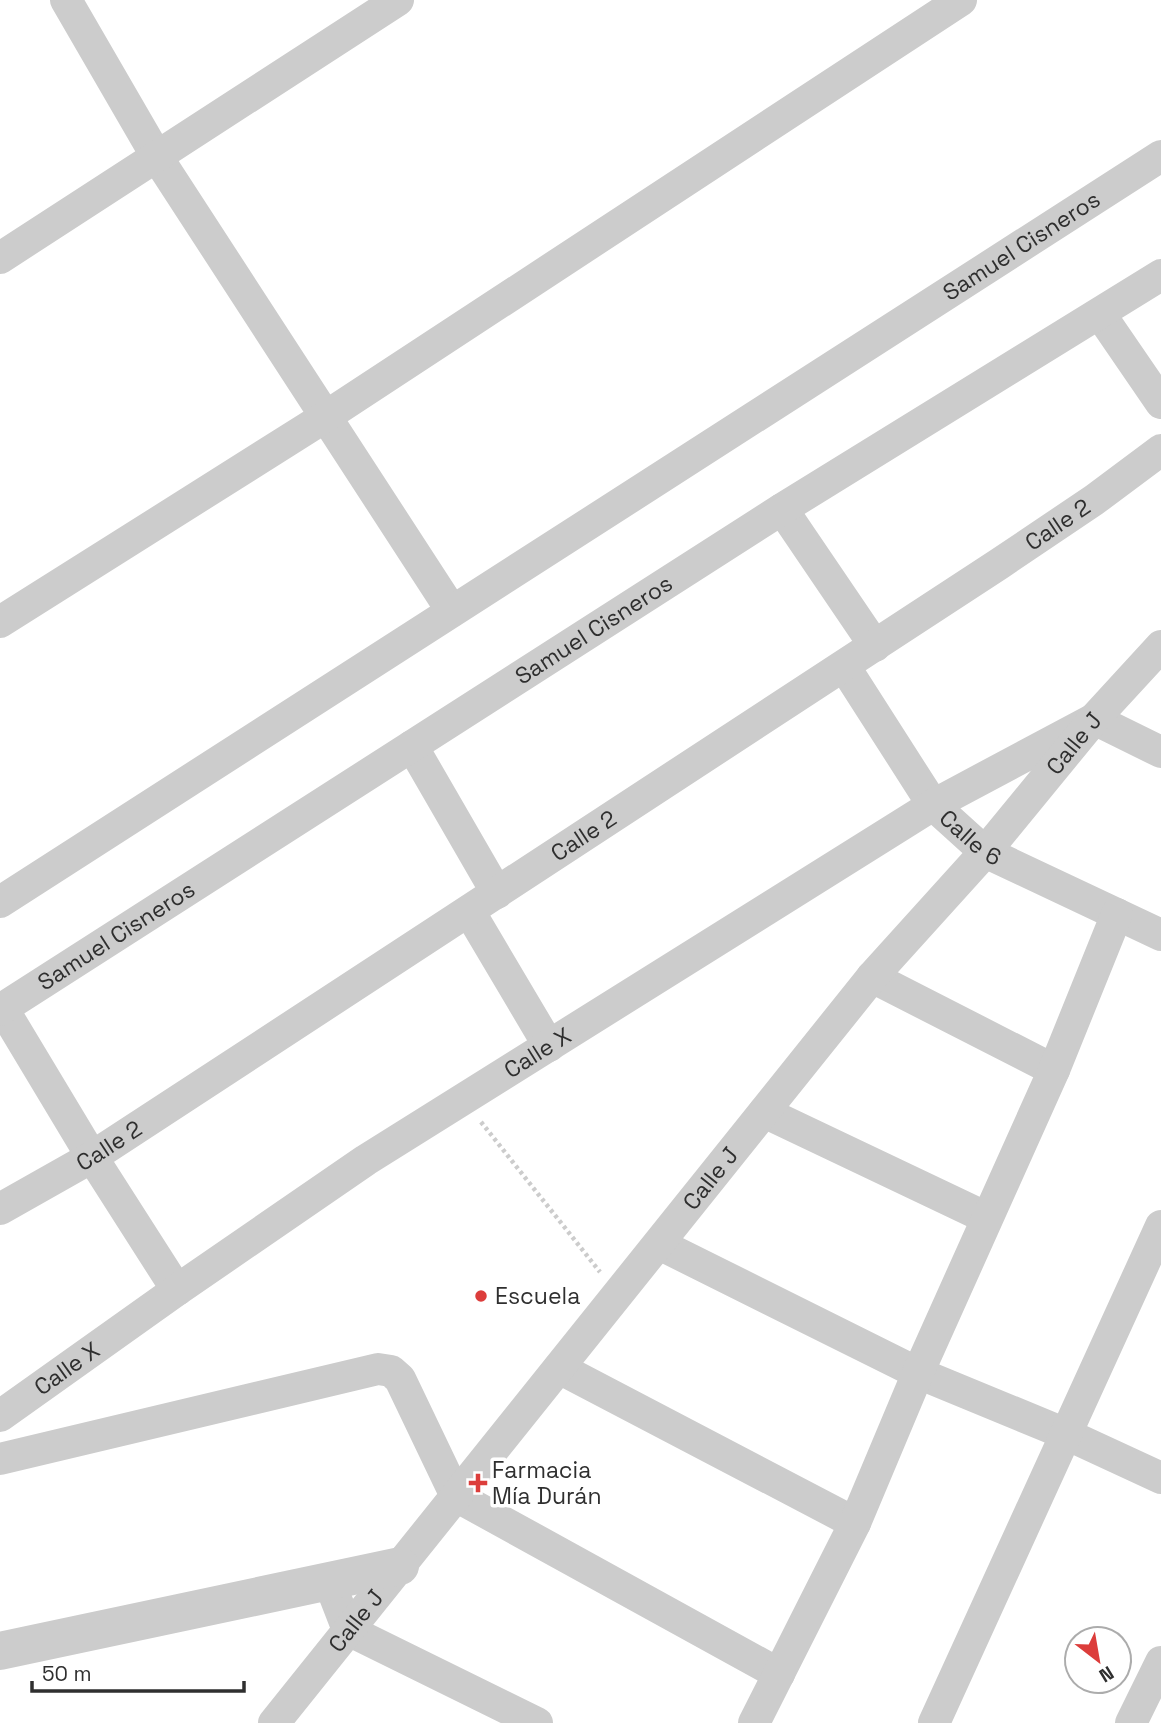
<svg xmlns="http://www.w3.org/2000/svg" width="1161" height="1723" viewBox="0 0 1161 1723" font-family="'Space Grotesk',sans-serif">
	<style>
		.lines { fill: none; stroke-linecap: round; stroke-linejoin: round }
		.path { stroke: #ccc; stroke-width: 4.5; stroke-dasharray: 3.5 3.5; stroke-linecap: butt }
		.minor { stroke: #ccc; stroke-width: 32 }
		.tertiary { stroke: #ccc; stroke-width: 38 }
		.poi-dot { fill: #dc3d3b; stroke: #fff; stroke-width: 2.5 }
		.labels { text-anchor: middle; stroke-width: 7; stroke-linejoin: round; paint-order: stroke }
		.street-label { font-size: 23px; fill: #2f2f2f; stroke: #fff }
		.poi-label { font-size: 23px; fill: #2f2f2f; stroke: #fff; text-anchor: start }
	</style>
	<rect width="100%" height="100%" fill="#fff"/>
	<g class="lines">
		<polyline class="path" points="481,1122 600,1272"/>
		<g class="minor">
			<polyline points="66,0 157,157 452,611"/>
			<polyline points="0,258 398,0"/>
			<polyline points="1100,314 1161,403"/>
			<polyline points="782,509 875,646"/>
			<polyline points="0,622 325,417 961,0"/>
			<path id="s1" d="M 844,666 L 933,805 L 985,852 L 1161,935"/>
			<polyline points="412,746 497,893"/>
			<path id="s2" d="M 0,902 L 1161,156"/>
			<polyline points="469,911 549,1046"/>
			<polyline points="872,977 1054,1070"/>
			<polyline points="3,1009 92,1157 177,1290"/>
			<path id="s3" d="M 0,1010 L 782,509 L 1161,275"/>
			<polyline points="764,1112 987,1218"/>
			<path id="s4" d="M 0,1209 L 92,1157 L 999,564 L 1094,500 L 1161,450"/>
			<polyline points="659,1244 918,1373 1066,1434 1161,1478"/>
			<polyline points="559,1368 855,1523"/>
			<path id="s5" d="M 0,1416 L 177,1290 L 366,1160 L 933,805 L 1094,719 L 1161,752"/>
			<polyline points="0,1459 378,1369 391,1371 400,1379 456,1496 779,1674"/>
			<polyline points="329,1581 348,1630 537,1723"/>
			<path id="s6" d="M 274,1723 L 872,977 L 985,852 L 1094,719 L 1161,646"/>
			<polyline points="754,1723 855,1523 918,1373 1054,1070 1117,914"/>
			<polyline points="934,1723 1161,1226"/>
			<polyline points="1131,1723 1161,1662"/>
		</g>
		<polyline class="tertiary" points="0,1651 400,1566"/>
	</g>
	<g class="poi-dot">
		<circle cx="481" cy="1296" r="7"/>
		<path d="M474.5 1472.5h7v7h7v7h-7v7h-7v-7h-7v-7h7z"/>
	</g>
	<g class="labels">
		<g class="street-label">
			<text dy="8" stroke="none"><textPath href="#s2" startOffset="1214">Samuel Cisneros</textPath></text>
			<text dy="8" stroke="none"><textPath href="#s4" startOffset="1260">Calle 2</textPath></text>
			<text dy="8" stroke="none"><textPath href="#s3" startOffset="705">Samuel Cisneros</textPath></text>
			<text dy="8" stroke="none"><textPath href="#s6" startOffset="1265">Calle J</textPath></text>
			<text dy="8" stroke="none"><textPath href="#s1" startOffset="215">Calle 6</textPath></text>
			<text dy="8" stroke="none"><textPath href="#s4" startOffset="693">Calle 2</textPath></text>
			<text dy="8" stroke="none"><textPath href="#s3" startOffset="138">Samuel Cisneros</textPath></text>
			<text dy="8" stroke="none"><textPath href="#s5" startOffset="649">Calle X</textPath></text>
			<text dy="8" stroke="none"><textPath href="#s4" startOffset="126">Calle 2</textPath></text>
			<text dy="8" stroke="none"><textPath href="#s6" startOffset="698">Calle J</textPath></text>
			<text dy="8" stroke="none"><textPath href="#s5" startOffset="82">Calle X</textPath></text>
			<text dy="8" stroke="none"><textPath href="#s6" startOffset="131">Calle J</textPath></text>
		</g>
		<g class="poi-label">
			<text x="495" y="1304">Escuela</text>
			<text x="492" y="1478">Farmacia<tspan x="492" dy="26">Mía Durán</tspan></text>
		</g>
	</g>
	<g transform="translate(1098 1660) rotate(149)"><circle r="33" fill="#ffffff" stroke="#acacac" stroke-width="2"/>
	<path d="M0-5L12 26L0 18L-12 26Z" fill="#dc3d3b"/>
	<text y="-10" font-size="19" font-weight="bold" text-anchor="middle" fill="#2f2f2f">N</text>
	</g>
	<path d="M32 1681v10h212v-10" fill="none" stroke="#2f2f2f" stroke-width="3.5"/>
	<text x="42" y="1681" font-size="21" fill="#2f2f2f" stroke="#ffffff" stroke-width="5" paint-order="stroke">50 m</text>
</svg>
